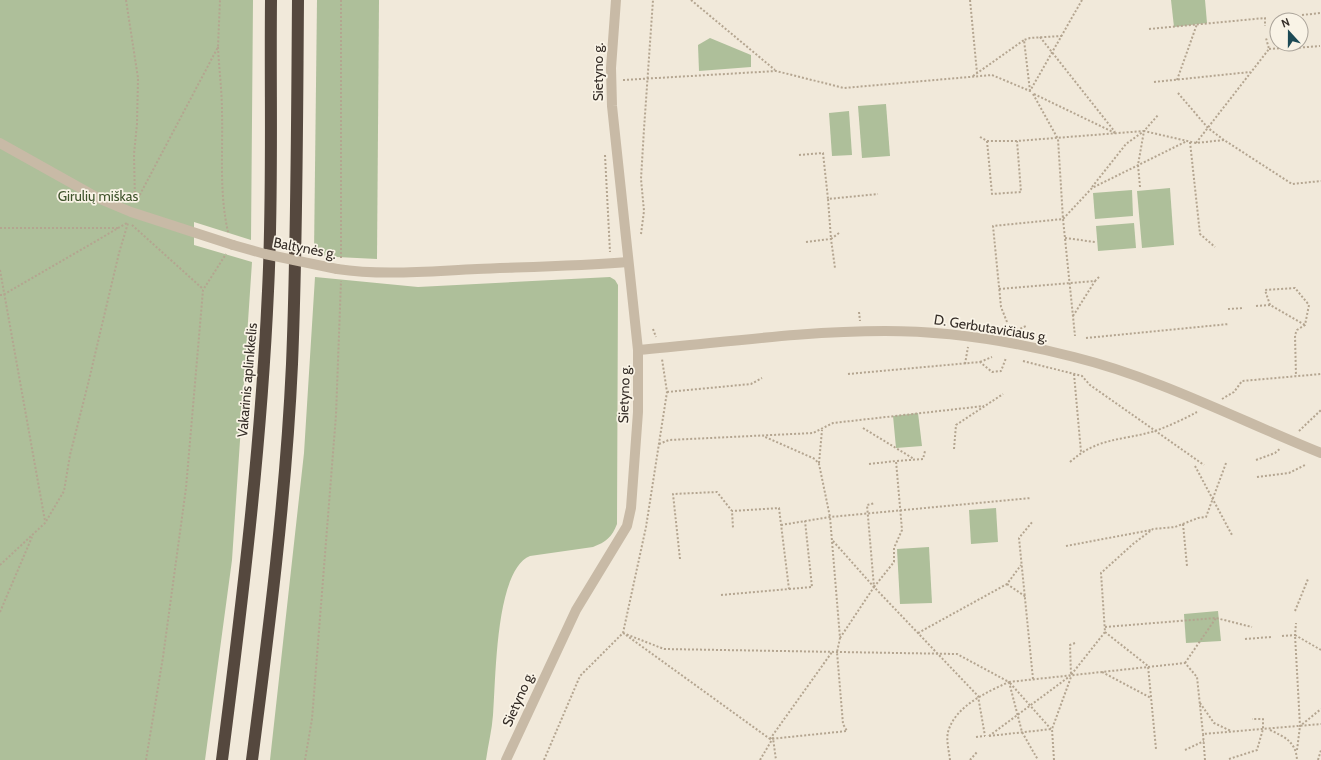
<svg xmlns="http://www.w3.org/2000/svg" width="1321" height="760" viewBox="0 0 1321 760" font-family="Cabin,sans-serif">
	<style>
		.green { fill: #aebf9a }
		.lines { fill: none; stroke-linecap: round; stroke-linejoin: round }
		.path { stroke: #b4a590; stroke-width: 2; stroke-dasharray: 2 2; stroke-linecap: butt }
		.minor { stroke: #c8baa6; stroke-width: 10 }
		.highway { stroke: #55483e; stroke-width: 12 }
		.minor-bridge { stroke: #c8baa6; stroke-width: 10 }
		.labels { text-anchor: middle; stroke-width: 3.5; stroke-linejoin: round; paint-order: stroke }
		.street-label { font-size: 14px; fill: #352d27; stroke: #f9f3e6 }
		.park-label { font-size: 14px; fill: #3e522b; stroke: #f9f3e6 }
	</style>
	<rect width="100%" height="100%" fill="#f1e9da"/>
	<g class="green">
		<polygon points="0,0 253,0 251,240 194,222 194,245 252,262 232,560 205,760 0,760"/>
		<polygon points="317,0 379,0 377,259 337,257 314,254"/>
		<polygon points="1171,0 1205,0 1207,23 1174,27"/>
		<polygon points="710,38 751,55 751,67 699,71 698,45"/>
		<polygon points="886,104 890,156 862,158 858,106"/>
		<polygon points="849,111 852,155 832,156 829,113"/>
		<polygon points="1170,188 1174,245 1142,248 1137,191"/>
		<polygon points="1132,190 1133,216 1095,219 1093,193"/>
		<polygon points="1134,223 1136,248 1098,251 1096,226"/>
		<path d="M 315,277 L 418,287 L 610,277 L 615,280 L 618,285 L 617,524 C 612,537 606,542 593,547 L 530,556 C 495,570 496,680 493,715 C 492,730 488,745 486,760 L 270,760 L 304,453 Z"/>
		<polygon points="918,413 922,446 896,448 893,416"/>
		<polygon points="996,508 998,542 971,544 969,510"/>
		<polygon points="929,547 932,603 900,604 897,549"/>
		<polygon points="1218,611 1221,641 1186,643 1184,614"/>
	</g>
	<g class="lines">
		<g class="path">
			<polyline points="126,0 138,78 137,124 134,154 135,202"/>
			<polyline points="341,0 341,259"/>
			<polyline points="691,0 775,70"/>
			<polyline points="970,0 977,73"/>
			<polyline points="1302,15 1321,13"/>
			<polyline points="1149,29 1265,18 1265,26"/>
			<polyline points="1040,37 1115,132"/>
			<path d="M 218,47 C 219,69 222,91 222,112 C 223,152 219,192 228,232"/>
			<polyline points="1295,48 1320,46"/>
			<polyline points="1269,49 1283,48"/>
			<polyline points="973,76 1024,40"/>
			<polyline points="623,80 776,71 844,88 992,75 1030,91 1082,0"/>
			<polyline points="1177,80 1197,24"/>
			<polyline points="1154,82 1250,72"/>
			<polyline points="1030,91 1024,40 1030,38 1062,36"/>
			<polyline points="1178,93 1208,128 1224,140"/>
			<polyline points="1033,94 1058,139 1063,219 1092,188 1187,141"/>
			<polyline points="1034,94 1115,133"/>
			<polyline points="980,137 987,141 1017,141 1144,131 1158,115"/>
			<polyline points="987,141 992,194 1021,192 1017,141"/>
			<polyline points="1190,142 1200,234 1215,247"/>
			<polyline points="1196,143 1269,49 1266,38"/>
			<polyline points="605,155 610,252"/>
			<polyline points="799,155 823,153 828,199"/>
			<polyline points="1092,187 1126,144 1144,131"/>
			<polyline points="1140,187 1138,165 1144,131 1196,143 1224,140 1292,184 1321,181"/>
			<polyline points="136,202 218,47 220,0"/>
			<polyline points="132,225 203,289"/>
			<polyline points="0,228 118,228"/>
			<polyline points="839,233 831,239 828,199 878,194"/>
			<polyline points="641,234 644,211 641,179 644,129 653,0"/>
			<polyline points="1065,238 1095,242"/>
			<polyline points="806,242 831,239 835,268"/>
			<polyline points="0,270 45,521"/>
			<polyline points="999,289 1095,281 1099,277"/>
			<polyline points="0,295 3,295 127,223"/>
			<polyline points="1270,305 1265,290 1295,288 1309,305 1305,325 1297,330 1295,335 1296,376"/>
			<polyline points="1256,306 1270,305 1305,325"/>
			<polyline points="1228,309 1244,308"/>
			<polyline points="859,312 860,321"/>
			<polyline points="1073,316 1095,281"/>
			<polyline points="1007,322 1001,307 993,226 1063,219 1075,336"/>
			<polyline points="653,329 656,337"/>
			<polyline points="1013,332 1026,326"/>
			<polyline points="1086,338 1229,324"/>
			<polyline points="1023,361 1082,376 1090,385 1204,465"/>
			<polyline points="980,362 992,357"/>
			<polyline points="965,364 968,347"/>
			<polyline points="848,374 980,362 992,372 1001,371 1006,358"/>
			<polyline points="1074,374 1081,452"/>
			<polyline points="667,392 751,384 762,378"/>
			<polyline points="1222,399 1234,392 1242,381 1321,374"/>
			<polyline points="863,428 914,459"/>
			<polyline points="1299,431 1321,410"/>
			<polyline points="659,444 669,440 813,433 833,423 984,406"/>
			<polyline points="954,449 956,425 1003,394"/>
			<polyline points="1256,460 1275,453 1281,448"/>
			<path d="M 1070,462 C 1098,437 1121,441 1155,431 C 1169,426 1184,419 1197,412"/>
			<polyline points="819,463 822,430"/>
			<polyline points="869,464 896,461"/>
			<polyline points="1195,466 1232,535"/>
			<polyline points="1257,477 1289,473 1305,465"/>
			<polyline points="1183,524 1187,566"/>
			<polyline points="781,525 830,517 1031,498"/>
			<polyline points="833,541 874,587 978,696 985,736"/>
			<polyline points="1066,546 1151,530"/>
			<polyline points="680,559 673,494 717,492 732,511 733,528"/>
			<polyline points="0,565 45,523 64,491 70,455 88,384 119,253 128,223"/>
			<polyline points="1007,584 1026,597"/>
			<polyline points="874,587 894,562 894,548 902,530 896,461 923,459 925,451"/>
			<polyline points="789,589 812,587 805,521"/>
			<polyline points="721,595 789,589 779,508 732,511"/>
			<polyline points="1295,611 1308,579"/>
			<polyline points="0,612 32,537"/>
			<polyline points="1105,627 1216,618 1252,627"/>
			<polyline points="1105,632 1148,666 1156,749"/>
			<polyline points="623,633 664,649 957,654 1009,682 1185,663 1197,677 1203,734"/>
			<polyline points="918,633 1007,584 1021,565"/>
			<polyline points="626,635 770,739 847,731 843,724 837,652 840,638 830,517 819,464 815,459 763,436"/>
			<polyline points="1282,636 1295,635 1296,623"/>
			<polyline points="840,638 874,587 867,505 875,503"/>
			<polyline points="1245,639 1271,637"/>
			<polyline points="1075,643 1070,645 1071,675 1105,632 1101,573 1133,544 1153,529 1175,527 1198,518 1206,517 1226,463"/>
			<polyline points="1321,650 1295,635 1300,726 1321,709"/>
			<polyline points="1185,663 1216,618"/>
			<polyline points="1102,672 1151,698"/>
			<polyline points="1033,679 1019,538 1033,521"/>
			<polyline points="1009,682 1022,732 1038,760"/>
			<polyline points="1010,683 1051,729"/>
			<polyline points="1200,703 1214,723 1231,731"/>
			<path d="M 1270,730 C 1285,737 1296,742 1297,760"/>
			<polyline points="989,736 1070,676"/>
			<polyline points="989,736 1052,729"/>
			<polyline points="976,737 985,736"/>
			<polyline points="770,739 832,652"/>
			<polyline points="1185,750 1204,741"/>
			<polyline points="1297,750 1300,726"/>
			<polyline points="1229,759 1257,750 1263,729 1263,719 1252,719"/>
			<polyline points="146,760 163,657 186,488 203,290 226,254"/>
			<polyline points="305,760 312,719 336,415 341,281"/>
			<polyline points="544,760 580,676 623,633 646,527 667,392 662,359"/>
			<polyline points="760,760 773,738 776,760"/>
			<path d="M 950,760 C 949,751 946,740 948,732 C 955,706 987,692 1009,682"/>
			<polyline points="970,760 977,752"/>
			<polyline points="1054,760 1052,729 1071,677"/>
			<polyline points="1205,760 1203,734 1321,724"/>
			<polyline points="1318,760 1321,750"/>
		</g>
		<g class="minor">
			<polyline points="0,143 100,199 131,212 233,245"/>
			<path d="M 337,269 C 383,276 431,271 477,269 C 527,267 578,266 628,262"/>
			<path d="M 638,350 C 720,343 803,331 885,331 C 949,331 1012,341 1074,357 C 1159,378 1239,420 1321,453"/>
			<polyline points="506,760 576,610 627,526 631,508 638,412 638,350 612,106 611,68 616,0"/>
		</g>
		<g class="highway">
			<path d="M 222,760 C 242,604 261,448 268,291 C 273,194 270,97 271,0"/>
			<path d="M 252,760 C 269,629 286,496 292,364 C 297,243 297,121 298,0"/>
		</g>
		<polyline class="minor-bridge" points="233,245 265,254 337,269"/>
	</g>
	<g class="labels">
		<g class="street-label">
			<text transform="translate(598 72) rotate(-90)" y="5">Sietyno g.</text>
			<text transform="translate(305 248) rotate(11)" y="5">Baltynės g.</text>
			<text transform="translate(991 328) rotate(9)" y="5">D. Gerbutavičiaus g.</text>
			<text transform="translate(247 380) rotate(-85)" y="5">Vakarinis aplinkkelis</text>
			<text transform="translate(624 394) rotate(-88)" y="5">Sietyno g.</text>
			<text transform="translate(518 699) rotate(-66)" y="5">Sietyno g.</text>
		</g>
		<g class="park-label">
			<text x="98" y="201">Girulių miškas</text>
		</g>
	</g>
	<g transform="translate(1289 32) rotate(339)"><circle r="19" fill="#f9f3e6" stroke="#aba49a"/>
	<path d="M0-3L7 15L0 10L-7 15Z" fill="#1d4a55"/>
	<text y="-6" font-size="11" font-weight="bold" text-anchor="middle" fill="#352d27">N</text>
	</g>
</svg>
